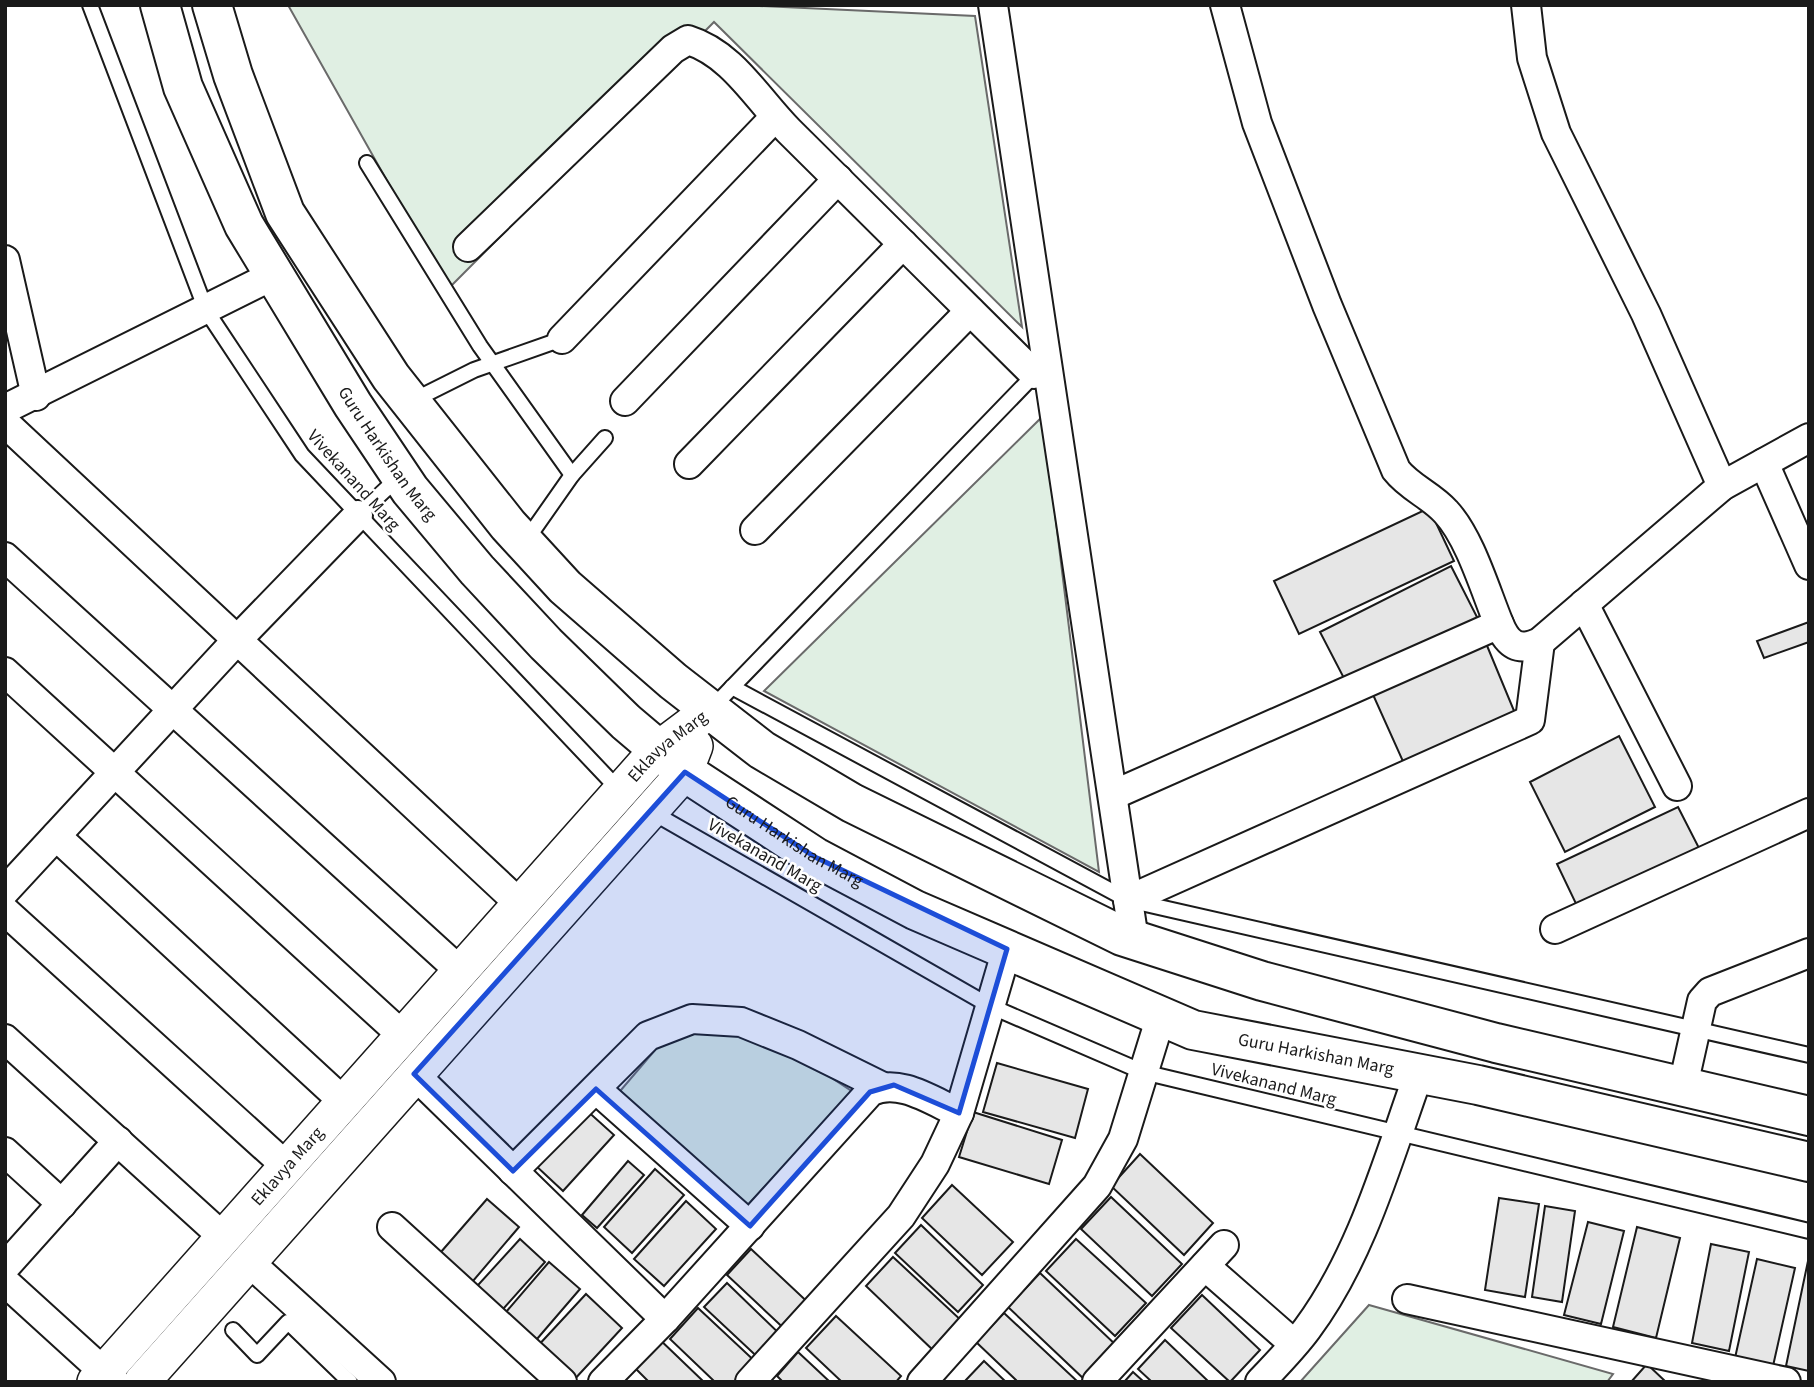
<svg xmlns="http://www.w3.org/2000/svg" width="1814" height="1387" viewBox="0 0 1814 1387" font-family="'Source Sans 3',sans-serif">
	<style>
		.green { fill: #e0efe3; stroke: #6a6a6a; stroke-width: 2 }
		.building { fill: #e6e6e6; stroke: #1a1a1a; stroke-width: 2 }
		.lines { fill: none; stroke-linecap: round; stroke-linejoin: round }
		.service-casing { stroke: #1a1a1a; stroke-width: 18 }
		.minor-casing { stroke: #1a1a1a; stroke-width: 32 }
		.tertiary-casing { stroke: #1a1a1a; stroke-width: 38 }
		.secondary-casing { stroke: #1a1a1a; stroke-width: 42 }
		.service { stroke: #fff; stroke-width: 14 }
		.minor { stroke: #fff; stroke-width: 28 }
		.tertiary { stroke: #fff; stroke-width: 35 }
		.secondary { stroke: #fff; stroke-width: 38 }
		.marked { fill: #1d4ed8; fill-opacity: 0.2; stroke: #1d4ed8; stroke-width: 5; stroke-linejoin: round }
		.labels { text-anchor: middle; stroke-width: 5; stroke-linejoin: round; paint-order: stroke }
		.street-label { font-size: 18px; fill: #1a1a1a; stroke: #fff }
	</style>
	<rect width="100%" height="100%" fill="#fff"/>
	<g class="green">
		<polygon points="288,5 739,5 975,16 1022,327 714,22 448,289"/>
		<polygon points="1043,416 1099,872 764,691"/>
		<polygon points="710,1026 777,1042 853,1092 741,1212 615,1097 661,1043"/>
		<polygon points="1369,1305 1613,1374 1607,1382 1300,1382"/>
	</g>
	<g class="building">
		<polygon points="1429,508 1454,561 1299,634 1274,581"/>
		<polygon points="1451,566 1479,621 1348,686 1320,632"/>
		<polygon points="1809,622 1809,642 1764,658 1757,641"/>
		<polygon points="1483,636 1517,718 1406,768 1370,688"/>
		<polygon points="1619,736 1655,807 1565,852 1530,782"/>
		<polygon points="1678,807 1701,852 1579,910 1557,864"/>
		<polygon points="997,1063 1088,1089 1075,1138 983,1112"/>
		<polygon points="584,1108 614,1135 563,1191 534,1164"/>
		<polygon points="973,1112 1062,1140 1049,1184 959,1157"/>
		<polygon points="1140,1154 1213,1223 1184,1255 1111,1186"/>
		<polygon points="628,1161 644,1175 597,1228 582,1215"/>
		<polygon points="655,1169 684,1195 632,1253 604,1227"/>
		<polygon points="952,1185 1013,1242 982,1275 922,1218"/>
		<polygon points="1111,1197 1182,1264 1152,1296 1081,1229"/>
		<polygon points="1499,1198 1539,1204 1525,1297 1485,1290"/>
		<polygon points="487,1199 519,1227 467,1288 434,1260"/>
		<polygon points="686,1201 716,1229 664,1286 634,1259"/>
		<polygon points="1545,1206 1575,1211 1562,1302 1532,1297"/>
		<polygon points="1588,1222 1624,1231 1601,1324 1564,1315"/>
		<polygon points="921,1225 983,1285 958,1312 895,1253"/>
		<polygon points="1637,1227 1680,1238 1656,1338 1613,1327"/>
		<polygon points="520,1239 545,1262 495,1318 469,1295"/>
		<polygon points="1076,1239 1146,1303 1115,1336 1046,1271"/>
		<polygon points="1711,1244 1749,1252 1729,1351 1692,1343"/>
		<polygon points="751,1249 815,1309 791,1335 727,1275"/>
		<polygon points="893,1257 964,1323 936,1353 866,1286"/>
		<polygon points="1757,1259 1795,1268 1773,1366 1735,1358"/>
		<polygon points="1808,1261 1809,1261 1809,1371 1786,1366"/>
		<polygon points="549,1262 580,1289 531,1346 500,1319"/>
		<polygon points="1040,1273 1117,1346 1085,1380 1008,1307"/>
		<polygon points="727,1283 787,1341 765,1364 704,1307"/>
		<polygon points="586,1294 622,1328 572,1382 535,1349"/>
		<polygon points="1202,1295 1260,1350 1230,1382 1171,1328"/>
		<polygon points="698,1308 760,1366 745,1382 715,1382 670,1339"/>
		<polygon points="1004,1313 1078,1382 1018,1382 976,1342"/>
		<polygon points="836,1316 901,1376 896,1382 842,1382 806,1348"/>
		<polygon points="655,1335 704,1382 649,1382 629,1362"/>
		<polygon points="1165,1340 1209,1382 1152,1382 1138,1369"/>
		<polygon points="798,1352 830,1382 783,1382 777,1376"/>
		<polygon points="984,1361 1006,1382 964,1382"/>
		<polygon points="1647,1364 1666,1382 1631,1382"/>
		<polygon points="1133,1372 1144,1382 1124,1382"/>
	</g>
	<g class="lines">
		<defs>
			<g id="service">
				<polyline points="90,5 206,310 302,455 621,792"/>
				<polyline points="367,163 480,346 572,475"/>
				<polyline points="412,401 474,370 562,339"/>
				<polyline points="358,515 398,478"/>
				<polyline points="525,542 572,475 605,438"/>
				<polyline points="732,687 1128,900 1809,1055"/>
				<polyline points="710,710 1037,372"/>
				<polyline points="650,811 990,1006 1143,1072 1809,1231"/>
				<polyline points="233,1330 257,1355 288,1322 350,1382"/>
			</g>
			<g id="minor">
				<polyline points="993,5 1134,940"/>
				<path d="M 1225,5 L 1257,123 L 1327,305 L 1396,470 C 1410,488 1431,495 1446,512 C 1470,538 1485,590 1499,624"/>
				<polyline points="1526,5 1532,58 1556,133 1646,314 1722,486"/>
				<path d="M 468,247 L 673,49 L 688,40 C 733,54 757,99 789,131 C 871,212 952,293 1034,374"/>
				<polyline points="5,260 36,396"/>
				<polyline points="562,339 775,117"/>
				<polyline points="625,401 838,179"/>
				<polyline points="5,409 274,275"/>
				<polyline points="5,423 521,905"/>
				<polyline points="1764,463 1809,565"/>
				<polyline points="689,464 903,244"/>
				<polyline points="755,530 970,311"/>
				<polyline points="5,557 461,972"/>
				<polyline points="1584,604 1677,786"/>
				<polyline points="5,672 403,1036"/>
				<path d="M 1113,795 L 1499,624 C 1508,645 1518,652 1540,642 L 1722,486 L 1809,438"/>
				<polyline points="56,836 344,1102"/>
				<polyline points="5,891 237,640 358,515"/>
				<polyline points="1128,900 1530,720 1540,642"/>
				<polyline points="5,911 286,1166"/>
				<polyline points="1555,929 1809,813"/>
				<polyline points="5,1039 223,1237"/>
				<polyline points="414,1074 665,1319"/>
				<polyline points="1683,1086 1702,1001 1710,992 1809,953"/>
				<polyline points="596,1089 750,1226"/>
				<polyline points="5,1152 62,1204"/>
				<polyline points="513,1171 648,1036 692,1019 741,1022 798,1045 881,1086"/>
				<polyline points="392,1227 562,1382"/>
				<polyline points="248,1261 381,1382"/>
				<polyline points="1205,1266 1294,1344"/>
				<polyline points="5,1267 118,1141"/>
				<polyline points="5,1282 115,1382"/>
				<polyline points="1407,1299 1786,1382"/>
				<path d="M 603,1382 L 665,1319 L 870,1092 C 898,1077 932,1101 959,1113"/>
				<polyline points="750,1382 901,1216 935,1164 959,1113 1007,949"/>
				<polyline points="922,1382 1097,1186 1123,1139 1161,1016"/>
				<polyline points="1097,1382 1224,1245"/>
				<path d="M 1260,1382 C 1276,1365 1293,1348 1307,1329 C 1362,1255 1388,1159 1419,1073"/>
			</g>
			<g id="tertiary">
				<path id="s1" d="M 95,1382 L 657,750 L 709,711"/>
				<polyline points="142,1382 685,772 695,746"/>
			</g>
			<g id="secondary">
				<path id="s2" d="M 160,5 L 183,87 L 244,225 L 353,405 L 410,490 L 477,570 L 546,644 L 626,722 L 685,772 L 815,857 L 915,910 L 1193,1030 L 1478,1085 L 1809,1162"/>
				<polyline points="212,5 233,75 285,213 391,377 508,525 565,587 673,681 762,750 852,803 1122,936 1262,981 1496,1043 1809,1116"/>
			</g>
		</defs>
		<use href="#service" class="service-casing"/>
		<use href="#minor" class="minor-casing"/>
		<use href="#tertiary" class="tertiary-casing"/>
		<use href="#secondary" class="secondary-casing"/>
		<use href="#service" class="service"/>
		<use href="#minor" class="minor"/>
		<use href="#tertiary" class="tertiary"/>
		<use href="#secondary" class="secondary"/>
	</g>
	<path class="marked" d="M 685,772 L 815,857 L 1007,949 L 959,1113 L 894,1085 L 870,1092 L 750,1226 L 596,1089 L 513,1171 L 414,1074 Z"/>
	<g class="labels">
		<g class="street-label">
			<text dy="6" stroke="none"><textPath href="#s2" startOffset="506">Guru Harkishan Marg</textPath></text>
			<text transform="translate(354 480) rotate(48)" y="6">Vivekanand Marg</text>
			<text dy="6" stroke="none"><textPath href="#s1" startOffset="856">Eklavya Marg</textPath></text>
			<text dy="6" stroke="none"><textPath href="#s2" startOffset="1073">Guru Harkishan Marg</textPath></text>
			<text transform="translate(765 855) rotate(30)" y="6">Vivekanand Marg</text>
			<text dy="6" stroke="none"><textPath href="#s2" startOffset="1640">Guru Harkishan Marg</textPath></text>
			<text transform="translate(1274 1084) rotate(14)" y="6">Vivekanand Marg</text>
			<text dy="6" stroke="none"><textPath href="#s1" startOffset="289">Eklavya Marg</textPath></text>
		</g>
	</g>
	<rect width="1814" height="1387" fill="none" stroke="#1a1a1a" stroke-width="14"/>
</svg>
